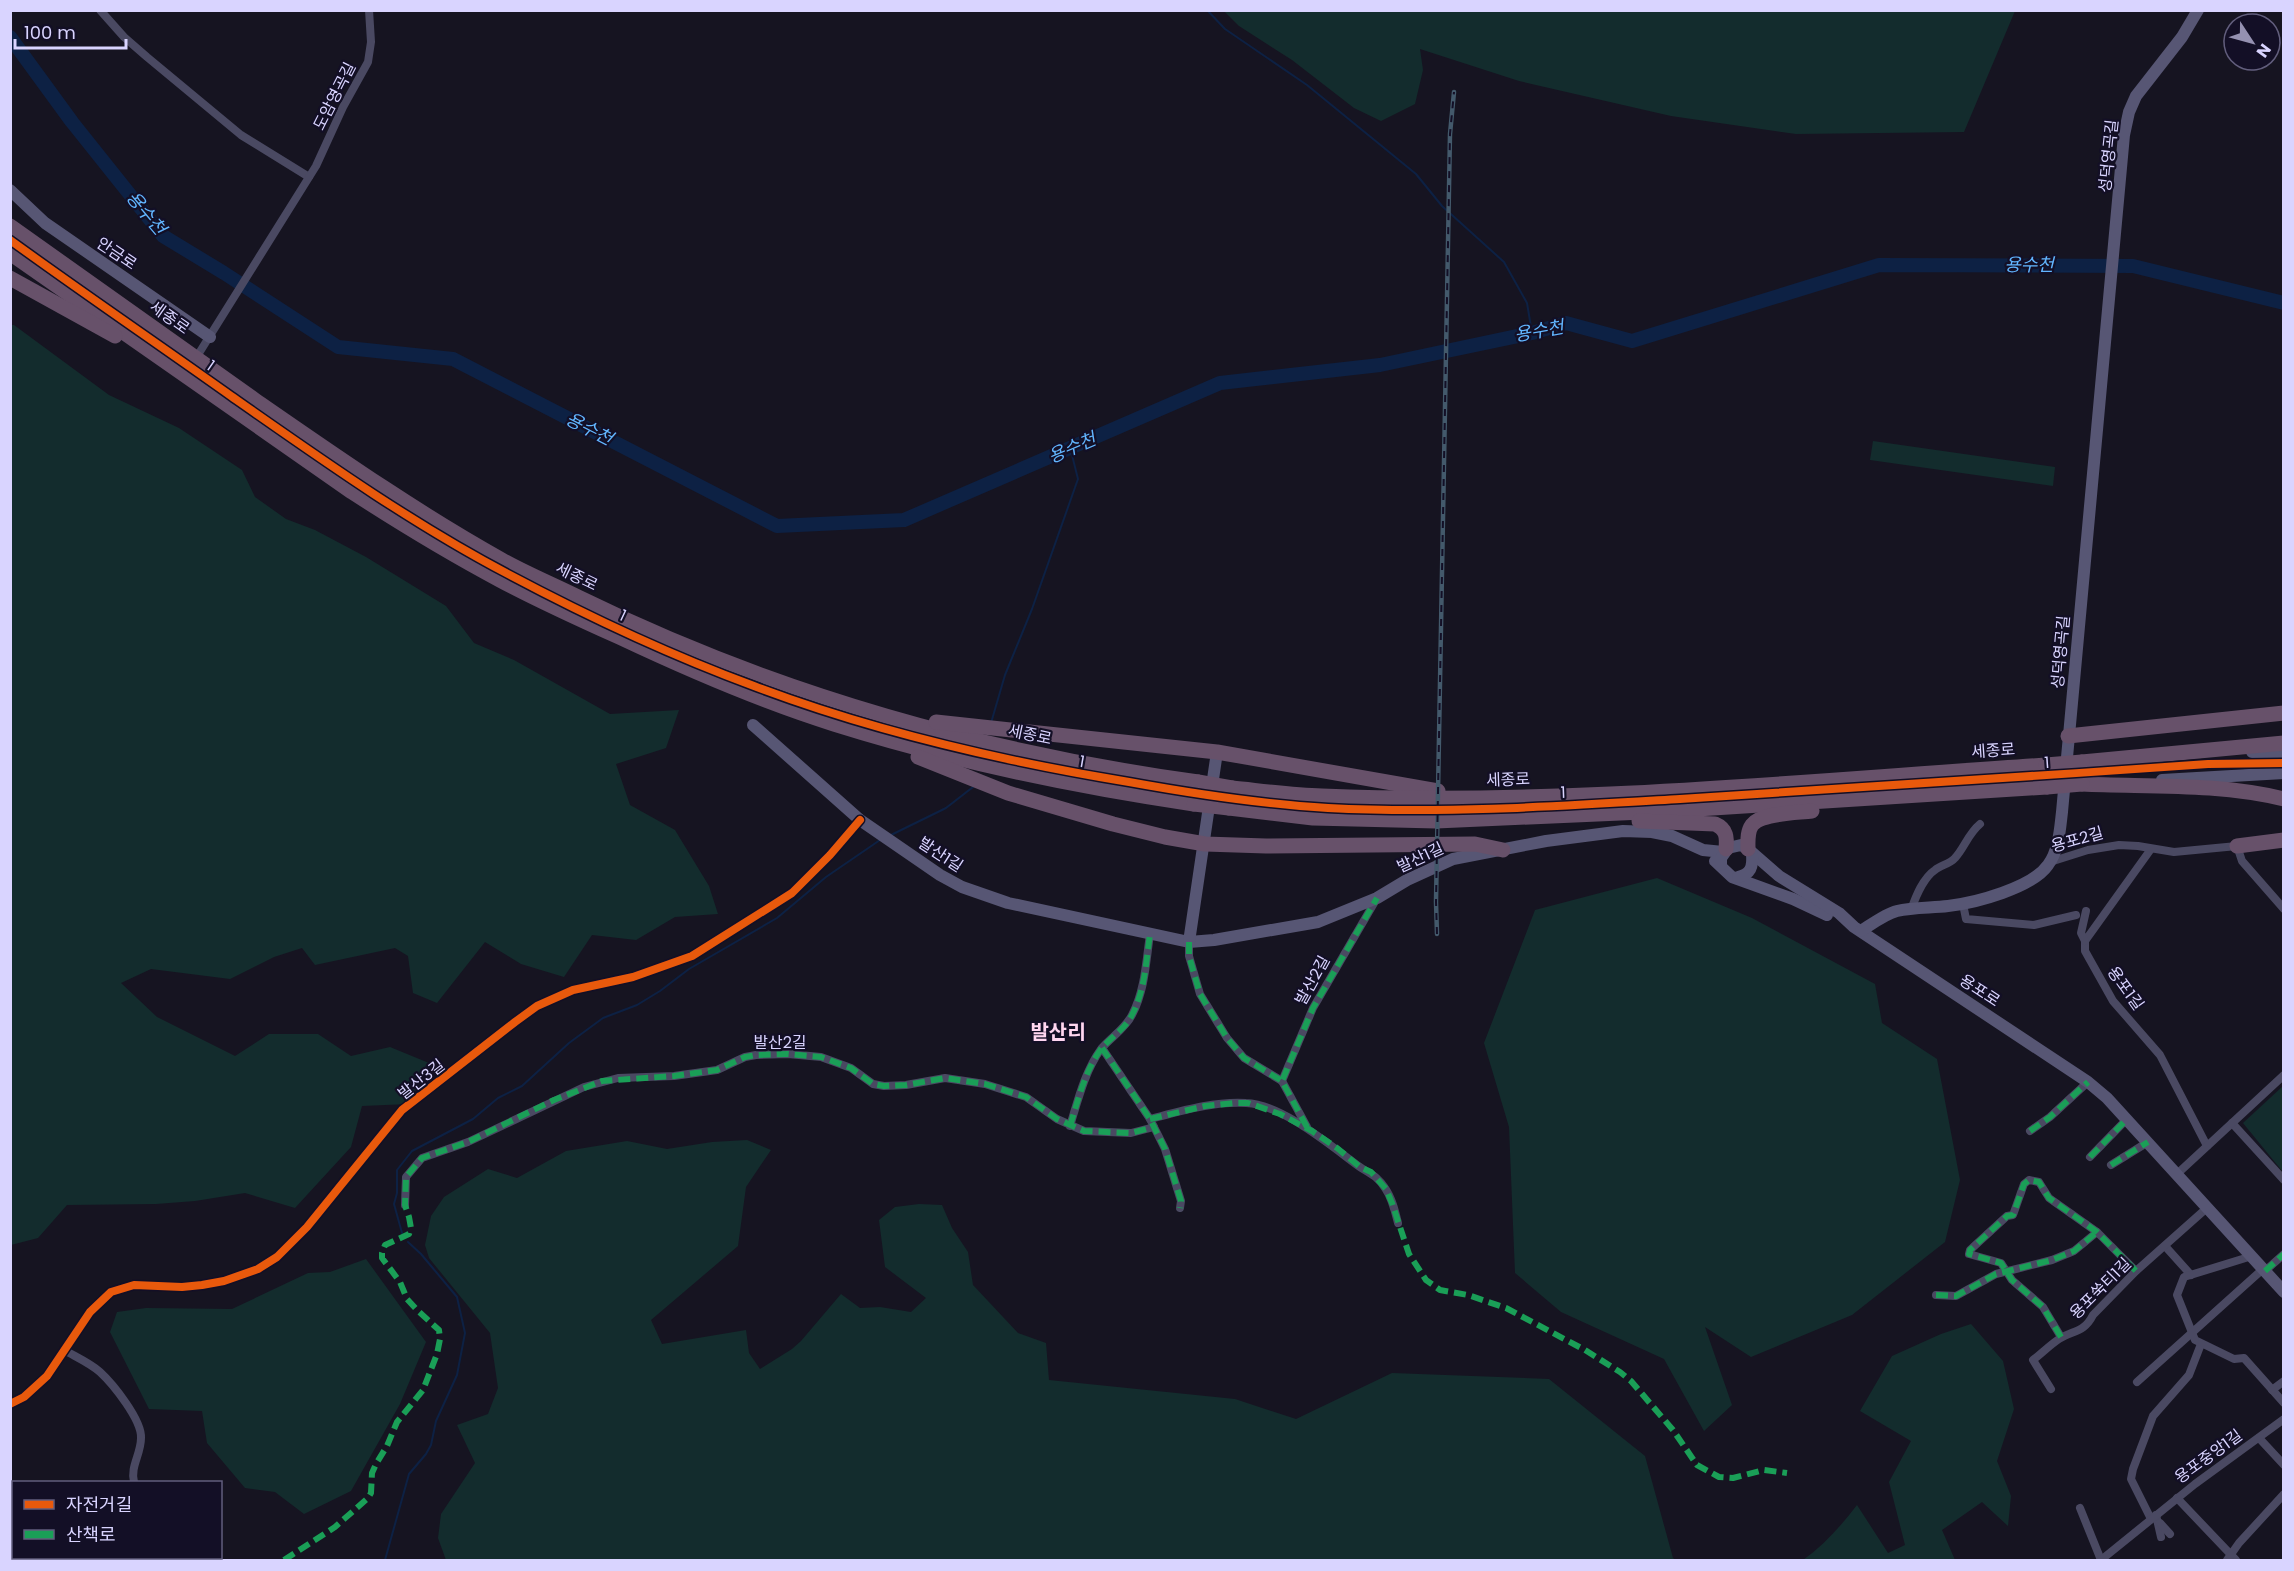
<svg xmlns="http://www.w3.org/2000/svg" width="2294" height="1571" viewBox="0 0 2294 1571" font-family="Poppins,'Noto Sans KR',sans-serif">
	<style>
		.green { fill: #132c2d }
		.lines { fill: none; stroke-linecap: round; stroke-linejoin: round }
		.stream { stroke: #0d2144; stroke-width: 2 }
		.river { stroke: #0d2144; stroke-width: 14 }
		.street { stroke: #4a4962; stroke-width: 8 }
		.secondary { stroke: #575674; stroke-width: 12 }
		.highway { stroke: #67516a; stroke-width: 15 }
		.rail-casing { stroke: #43596b; stroke-width: 4.5 }
		.rail { stroke: #130f26; stroke-width: 2; stroke-dasharray: 7; stroke-linecap: butt }
		.highway-bridge { stroke: #67516a; stroke-width: 15 }
		.quiet { stroke: #1a9f57; stroke-width: 6; stroke-dasharray: 12 6; stroke-linecap: butt }
		.cycleway-casing { stroke: #130f26; stroke-width: 11 }
		.cycleway { stroke: #e8590c; stroke-width: 8 }
		.labels { text-anchor: middle; stroke-width: 4.5; stroke-linejoin: round; paint-order: stroke }
		.street-label { font-size: 16px; fill: #d9d4ff; stroke: #130f26 }
		.water-label { font-size: 18px; font-style: italic; fill: #62b6ff; stroke: #130f26 }
		.quarter-label { font-size: 20px; font-weight: bold; fill: #ffd6f0; stroke: #130f26 }
	</style>
	<rect width="100%" height="100%" fill="#161421"/>
	<g class="green">
		<polygon points="1224,11 2015,11 1964,132 1796,134 1671,116 1519,81 1420,49 1423,70 1415,104 1381,121 1354,108 1292,60 1239,26"/>
		<polygon points="10,325 14,325 109,395 179,428 242,470 255,497 286,519 315,530 366,557 446,606 474,643 514,660 610,714 679,710 666,748 616,764 630,805 675,830 709,886 718,914 675,917 636,940 592,935 564,977 521,964 485,942 437,1003 413,993 408,956 395,948 315,965 302,948 274,957 230,979 151,969 121,983 157,1017 235,1056 269,1034 318,1034 351,1056 390,1047 429,1063 409,1104 362,1106 351,1147 295,1208 245,1193 195,1201 156,1204 67,1205 38,1238 11,1245"/>
		<polygon points="1873,441 2055,467 2053,486 1870,460"/>
		<polygon points="1657,878 1752,918 1875,984 1882,1023 1937,1059 1960,1180 1945,1242 1852,1315 1751,1357 1705,1327 1732,1405 1704,1431 1664,1359 1561,1312 1515,1273 1509,1127 1484,1043 1535,910"/>
		<polygon points="2283,1086 2283,1172 2243,1123"/>
		<polygon points="747,1140 771,1150 746,1187 738,1246 651,1320 662,1344 746,1330 749,1353 760,1369 792,1349 801,1341 841,1294 860,1308 880,1307 911,1312 926,1298 885,1267 879,1220 895,1207 919,1204 942,1205 952,1228 968,1252 973,1285 1018,1333 1046,1343 1049,1380 1235,1399 1296,1419 1392,1373 1549,1379 1645,1456 1673,1558 1676,1560 446,1560 438,1538 441,1514 475,1463 457,1425 488,1414 498,1388 490,1333 429,1258 425,1245 431,1216 444,1197 488,1169 517,1178 566,1151 627,1141 667,1149 712,1142"/>
		<polygon points="366,1259 426,1342 400,1404 351,1491 304,1514 275,1492 245,1488 207,1443 202,1411 149,1409 110,1332 117,1312 146,1308 232,1309 308,1273 330,1272"/>
		<path d="M 1971,1324 L 2003,1361 L 2014,1409 L 1997,1461 L 2011,1496 L 2008,1526 L 1982,1502 L 1942,1530 L 1955,1560 L 1803,1560 C 1824,1545 1841,1526 1857,1505 L 1888,1553 L 1905,1545 L 1889,1482 L 1911,1441 L 1860,1411 L 1892,1356 L 1941,1334 Z"/>
		<polygon points="10,1524 13,1524 14,1558 128,1558 129,1560 11,1560"/>
	</g>
	<g class="lines">
		<g class="stream">
			<polyline points="1207,10 1225,29 1307,85 1416,174 1442,206 1504,262 1527,303 1532,333"/>
			<polyline points="991,723 1005,675 1032,609 1078,479 1070,447"/>
			<polyline points="891,835 946,808 973,787"/>
			<polyline points="402,1233 394,1204 397,1193 397,1170 412,1151 473,1119 498,1098 522,1086 569,1043 603,1018 637,1005 660,991 689,969 777,918 826,877 880,840"/>
			<polyline points="385,1560 409,1474 426,1454 431,1445 436,1421 457,1375 465,1333 457,1297 421,1254 408,1242"/>
		</g>
		<polyline class="river" points="10,37 72,122 163,236 224,273 338,347 453,359 777,526 904,520 1220,383 1380,365 1532,333 1566,323 1632,341 1879,265 2133,266 2284,303"/>
		<g class="street">
			<polyline points="100,10 124,37 147,57 241,135 309,177"/>
			<polyline points="196,358 316,166 343,107 368,62 371,42 369,10"/>
			<polyline points="2151,849 2085,941 2085,951 2113,1001 2160,1055 2207,1146"/>
			<polyline points="2050,862 2088,850 2119,845 2138,846 2174,852 2237,846 2242,861 2284,909"/>
			<polyline points="1963,904 1966,919 2034,925 2076,915"/>
			<path d="M 1911,910 C 1916,896 1923,878 1935,870 C 1941,865 1950,864 1955,858 C 1965,847 1968,834 1980,824"/>
			<polyline points="2085,941 2081,933 2086,911"/>
			<polyline points="1189,942 1189,956 1200,994 1227,1038 1244,1058 1282,1081"/>
			<polyline points="1102,1048 1150,1119 1165,1149 1181,1201 1180,1208"/>
			<path d="M 1150,1119 C 1181,1111 1214,1101 1246,1103 C 1281,1104 1330,1145 1357,1165 C 1369,1174 1376,1174 1385,1188 C 1392,1198 1395,1211 1398,1223"/>
			<polyline points="2232,1123 2284,1180"/>
			<path d="M 1070,1126 C 1078,1100 1085,1071 1101,1049 C 1111,1037 1125,1029 1132,1015 C 1145,990 1146,962 1150,934"/>
			<polyline points="1307,1127 1282,1081 1313,1008 1377,898"/>
			<polyline points="2030,1131 2050,1117 2088,1082"/>
			<polyline points="2090,1157 2127,1119"/>
			<polyline points="2111,1165 2148,1142"/>
			<polyline points="2177,1174 2284,1075"/>
			<polyline points="405,1205 406,1177 422,1158 468,1142 584,1087 618,1078 674,1076 717,1070 745,1057 756,1055 788,1054 821,1057 851,1068 873,1084 884,1086 906,1085 945,1078 985,1084 1026,1097 1057,1119 1084,1131 1131,1133 1154,1127"/>
			<polyline points="2165,1246 2191,1275"/>
			<polyline points="2252,1256 2184,1277 2177,1295 2195,1340 2234,1359 2244,1358 2284,1403"/>
			<polyline points="2265,1271 2284,1254"/>
			<polyline points="1936,1295 1956,1296 1996,1274 2052,1260 2074,1251 2097,1232"/>
			<polyline points="2061,1337 2043,1307 2012,1280 2001,1263 1969,1254 1970,1250 2007,1216 2013,1215 2024,1184 2029,1180 2039,1182 2049,1198 2097,1232 2136,1271"/>
			<path d="M 64,1350 C 76,1357 90,1363 100,1372 C 113,1384 142,1420 141,1438 C 141,1454 130,1467 134,1482"/>
			<polyline points="2137,1382 2263,1269"/>
			<path d="M 2051,1389 L 2033,1360 C 2042,1353 2050,1345 2059,1339 C 2073,1330 2084,1333 2093,1315 L 2136,1271 L 2208,1207"/>
			<polyline points="2272,1390 2284,1381"/>
			<polyline points="10,1404 24,1397 47,1376 90,1312 111,1292 134,1285 182,1287 202,1285 224,1281 258,1269 277,1257 307,1227 402,1110 515,1022 537,1006 573,990 633,977 692,956 792,893 830,855 860,820"/>
			<polyline points="2259,1438 2284,1465"/>
			<polyline points="2177,1498 2236,1560"/>
			<polyline points="2080,1508 2101,1560"/>
			<polyline points="2156,1515 2161,1537"/>
			<polyline points="2151,1519 2131,1479 2133,1469 2153,1416 2189,1375 2201,1344"/>
			<polyline points="2160,1523 2170,1534"/>
			<polyline points="165,1558 167,1560"/>
			<polyline points="2101,1560 2195,1484 2284,1419"/>
			<polyline points="2227,1560 2239,1543 2284,1494"/>
		</g>
		<g class="secondary">
			<polyline points="10,190 45,223 210,337"/>
			<polyline points="753,725 860,820 940,875 962,887 1008,903 1189,942 1214,940 1318,922 1377,898 1407,880 1453,859 1546,841 1623,831 1652,832 1672,836 1703,850 1723,852"/>
			<polyline points="2252,752 2284,752"/>
			<polyline points="2162,780 2284,773"/>
			<polyline points="1715,861 1732,877 1793,899 1827,915"/>
			<polyline points="1721,865 1721,858 1728,848 1741,845 1748,849 1779,876 1839,913 1854,927 2088,1082 2107,1098 2284,1292"/>
			<path d="M 1738,877 C 1751,874 1753,867 1752,854"/>
			<path d="M 1861,931 C 1872,924 1885,914 1897,911 C 1913,907 1932,908 1948,906 C 1975,903 2032,888 2048,865 C 2059,850 2060,829 2062,812 L 2124,135 L 2129,112 L 2136,96 L 2182,37 L 2198,10"/>
			<polyline points="1189,942 1217,752"/>
		</g>
		<g class="highway">
			<path d="M 10,226 C 92,284 174,342 255,400 C 336,456 416,512 502,560 C 527,574 554,585 580,598 C 776,694 981,752 1198,782"/>
			<path d="M 10,253 L 352,492 C 400,523 449,553 500,580 C 539,601 579,619 619,637 C 689,670 760,701 834,724 C 952,761 1072,786 1194,804"/>
			<polyline points="10,278 115,336"/>
			<polyline points="936,722 1217,752 1438,791"/>
			<polyline points="2068,736 2284,713"/>
			<polyline points="918,757 1008,793 1113,824 1165,837 1205,844 1266,846 1475,844 1503,850"/>
			<polyline points="2082,762 2284,743"/>
			<path d="M 2082,784 C 2149,787 2218,783 2284,799"/>
			<path d="M 1232,788 C 1262,791 1292,795 1322,796 C 1563,806 1805,781 2046,765"/>
			<polyline points="1229,808 1313,818 1436,821 1666,811 2047,787"/>
			<path d="M 1639,821 L 1715,824 C 1727,829 1727,838 1726,849"/>
			<polyline points="2237,846 2284,840"/>
			<path d="M 1748,849 C 1748,841 1747,832 1752,825 C 1761,813 1796,813 1812,811"/>
		</g>
		<defs>
			<polyline id="rail" points="1437,934 1436,902 1450,134 1454,92"/>
		</defs>
		<use href="#rail" class="rail-casing"/>
		<use href="#rail" class="rail"/>
		<g class="highway-bridge">
			<polyline points="2046,765 2082,762"/>
			<polyline points="1198,782 1232,788"/>
			<polyline points="2047,787 2082,784"/>
			<polyline points="1194,804 1229,808"/>
		</g>
		<g class="quiet">
			<polyline points="1189,942 1189,956 1200,994 1227,1038 1244,1058 1282,1081"/>
			<polyline points="1102,1048 1150,1119 1165,1149 1181,1201 1180,1208"/>
			<polyline points="1150,1119 1205,1106 1236,1103 1248,1103 1280,1114 1312,1131 1337,1148 1360,1167 1371,1172 1386,1189 1392,1203 1409,1254 1426,1280 1440,1290 1468,1295 1506,1308 1585,1350 1620,1372 1631,1381 1673,1430 1697,1465 1719,1477 1733,1478 1764,1470 1787,1473"/>
			<path d="M 1070,1126 C 1078,1100 1085,1071 1101,1049 C 1111,1037 1125,1029 1132,1015 C 1145,990 1146,962 1150,934"/>
			<polyline points="1307,1127 1282,1081 1313,1008 1377,898"/>
			<polyline points="2030,1131 2050,1117 2088,1082"/>
			<polyline points="2090,1157 2127,1119"/>
			<polyline points="2111,1165 2148,1142"/>
			<polyline points="2265,1271 2284,1254"/>
			<polyline points="1936,1295 1956,1296 1996,1274 2052,1260 2074,1251 2097,1232"/>
			<polyline points="2061,1337 2043,1307 2012,1280 2001,1263 1969,1254 1970,1250 2007,1216 2013,1215 2024,1184 2029,1180 2039,1182 2049,1198 2097,1232 2136,1271"/>
			<polyline points="284,1560 335,1527 368,1498 371,1493 372,1473 376,1464 387,1446 397,1422 423,1390 437,1354 440,1339 439,1330 417,1310 407,1299 400,1282 382,1258 382,1253 385,1245 409,1234 411,1228 409,1217 405,1205 406,1177 422,1158 468,1142 554,1100 602,1081 674,1076 717,1070 745,1057 756,1055 788,1054 821,1057 851,1068 873,1084 884,1086 906,1085 945,1078 985,1084 1026,1097 1057,1119 1084,1131 1131,1133 1154,1127"/>
		</g>
		<defs>
			<g id="cycleway">
				<path d="M 10,240 C 83,293 158,344 231,396 C 321,459 411,523 508,574 C 587,616 670,655 754,686 C 875,732 1002,761 1129,782 C 1195,794 1261,804 1328,808 C 1445,814 1563,806 1680,799 C 1856,789 2032,776 2208,764 L 2284,763"/>
				<polyline points="10,1404 24,1397 47,1376 90,1312 111,1292 134,1285 182,1287 202,1285 224,1281 258,1269 277,1257 307,1227 402,1110 515,1022 537,1006 573,990 633,977 692,956 792,893 830,855 860,820"/>
			</g>
		</defs>
		<use href="#cycleway" class="cycleway-casing"/>
		<use href="#cycleway" class="cycleway"/>
	</g>
	<g class="labels">
		<g class="street-label">
			<text transform="translate(334 96) rotate(-63)" y="6">도암영곡길</text>
			<text transform="translate(2108 156) rotate(-84)" y="6">성덕영곡길</text>
			<text transform="translate(117 253) rotate(34)" y="6">안금로</text>
			<text transform="translate(170 317) rotate(35)" y="6">세종로</text>
			<text transform="translate(211 365) rotate(35)" y="6">1</text>
			<text transform="translate(577 576) rotate(26)" y="6">세종로</text>
			<text transform="translate(623 615) rotate(25)" y="6">1</text>
			<text transform="translate(2060 652) rotate(-85)" y="6">성덕영곡길</text>
			<text transform="translate(1030 734) rotate(12)" y="6">세종로</text>
			<text transform="translate(1993 750) rotate(-4)" y="6">세종로</text>
			<text transform="translate(1082 761) rotate(10)" y="6">1</text>
			<text transform="translate(2047 762) rotate(-4)" y="6">1</text>
			<text transform="translate(1508 779) rotate(-2)" y="6">세종로</text>
			<text transform="translate(1563 792) rotate(-2)" y="6">1</text>
			<text transform="translate(2077 839) rotate(-16)" y="6">용포2길</text>
			<text transform="translate(941 854) rotate(33)" y="6">발산1길</text>
			<text transform="translate(1420 857) rotate(-25)" y="6">발산1길</text>
			<text transform="translate(1312 980) rotate(-61)" y="6">발산2길</text>
			<text transform="translate(2126 988) rotate(54)" y="6">용포1길</text>
			<text transform="translate(1980 990) rotate(33)" y="6">용포로</text>
			<text x="780" y="1048">발산2길</text>
			<text transform="translate(421 1079) rotate(-38)" y="6">발산3길</text>
			<text transform="translate(2100 1288) rotate(-45)" y="6">용포쑥티1길</text>
			<text transform="translate(2208 1456) rotate(-36)" y="6">용포중앙1길</text>
		</g>
		<g class="water-label">
			<text transform="translate(146 213) rotate(50)" y="6">용수천</text>
			<text x="2029" y="271">용수천</text>
			<text transform="translate(1539 331) rotate(-10)" y="6">용수천</text>
			<text transform="translate(589 429) rotate(27)" y="6">용수천</text>
			<text transform="translate(1072 448) rotate(-23)" y="6">용수천</text>
		</g>
		<g class="quarter-label">
			<text x="1058" y="1039">발산리</text>
		</g>
	</g>
	<rect width="2294" height="1571" fill="none" stroke="#d9d4ff" stroke-width="24"/>
	<rect x="12" y="1481" width="210" height="78" fill="#130f26" stroke="#625e7d" stroke-width="1.5"/>
	<rect x="24" y="1500" width="30" height="9" fill="#e8590c" stroke="#625e7d" stroke-width="1.5"/>
	<text x="66" y="1511" font-size="18" fill="#d9d4ff">자전거길</text>
	<rect x="24" y="1530" width="30" height="9" fill="#1a9f57" stroke="#625e7d" stroke-width="1.5"/>
	<text x="66" y="1541" font-size="18" fill="#d9d4ff">산책로</text>
	<g transform="translate(2252 42) rotate(126)"><circle r="28" fill="#130f26" stroke="#625e7d" stroke-width="1.5"/>
	<path d="M0-4.5L10 22L0 15L-10 22Z" fill="#9591b1"/>
	<text y="-9" font-size="16" font-weight="bold" text-anchor="middle" fill="#d9d4ff">N</text>
	</g>
	<path d="M15 39v9h111v-9" fill="none" stroke="#d9d4ff" stroke-width="3"/>
	<text x="24" y="39" font-size="18" fill="#d9d4ff" stroke="#130f26" stroke-width="4.5" paint-order="stroke">100 m</text>
</svg>
